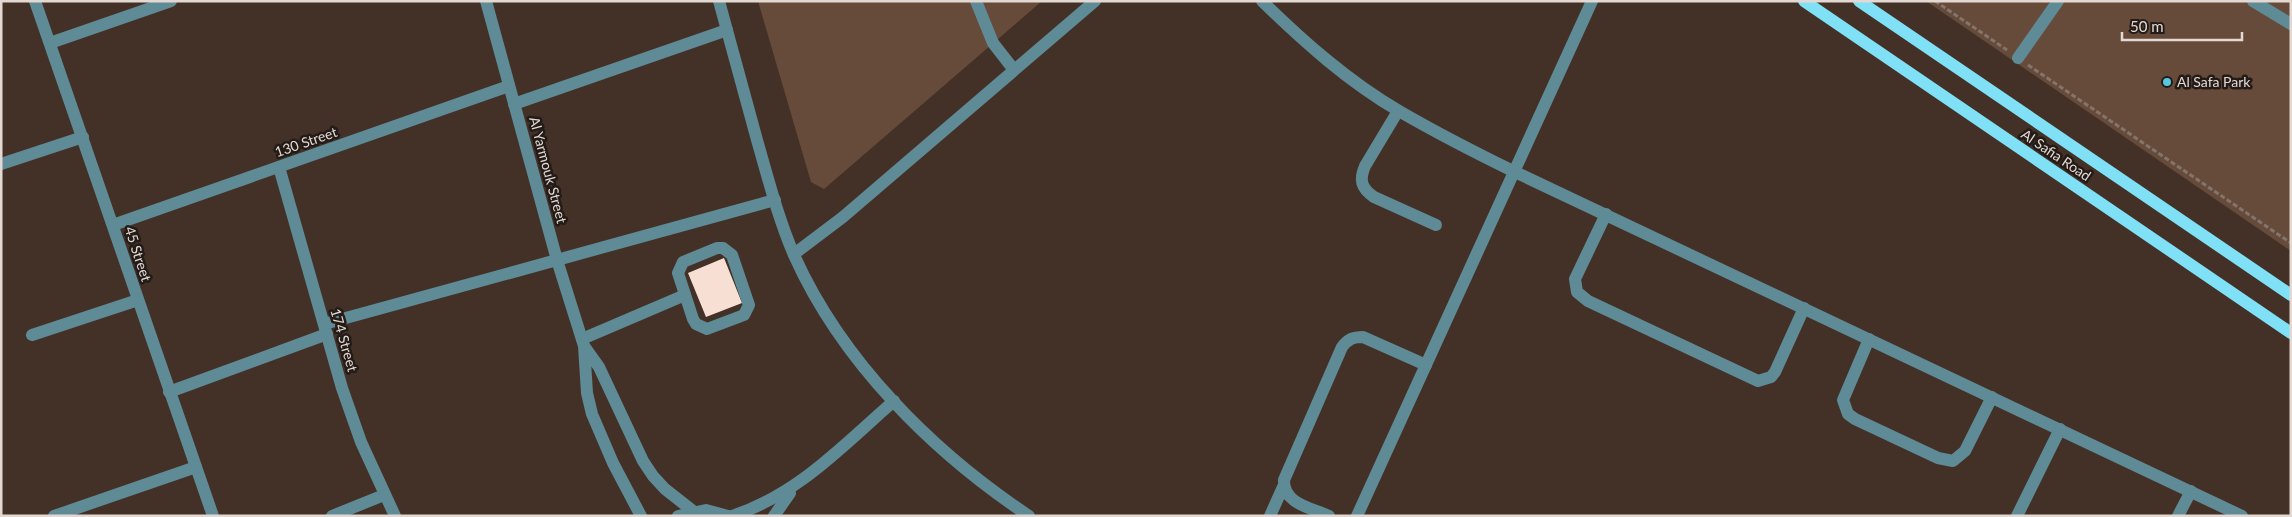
<svg xmlns="http://www.w3.org/2000/svg" width="2292" height="517" viewBox="0 0 2292 517" font-family="Lato,sans-serif">
	<style>
		.green { fill: #674b3a }
		.building { fill: #f7e0d3 }
		.lines { fill: none; stroke-linecap: round; stroke-linejoin: round }
		.path { stroke: #84756c; stroke-width: 3; stroke-dasharray: 5 2.5; stroke-linecap: butt }
		.minor { stroke: #5e8b96; stroke-width: 12 }
		.major { stroke: #7fe0f6; stroke-width: 12 }
		.poi-dot { fill: #56c9e1; stroke: #231b17; stroke-width: 2 }
		.labels { text-anchor: middle; stroke-width: 5; stroke-linejoin: round; paint-order: stroke }
		.poi-label { font-size: 14px; fill: #e4d9d2; stroke: #231b17; text-anchor: start }
		.street-label { font-size: 14px; fill: #e4d9d2; stroke: #231b17 }
	</style>
	<rect width="100%" height="100%" fill="#433127"/>
	<g class="green">
		<polygon points="758,1 1042,1 824,189 811,182"/>
		<polygon points="1926,1 2291,1 2291,251"/>
	</g>
	<polygon class="building" points="724,258 742,303 706,317 688,273"/>
	<g class="lines">
		<g class="path">
			<polyline points="1935,1 2007,50"/>
			<polyline points="2028,65 2291,243"/>
		</g>
		<g class="minor">
			<polyline points="35,1 213,516"/>
			<polyline points="486,1 557,260 584,346 587,393 592,414 613,463 641,516"/>
			<path d="M 719,1 C 732,47 744,94 757,140 C 768,178 778,218 794,255 C 842,362 933,452 1029,516"/>
			<polyline points="976,1 993,43 1014,70"/>
			<path d="M 1262,1 C 1304,42 1349,82 1399,111 C 1437,133 1476,153 1515,172 L 2242,516"/>
			<polyline points="2253,1 2291,24"/>
			<polyline points="50,43 171,1"/>
			<polyline points="2018,58 2058,1"/>
			<polyline points="514,104 727,30"/>
			<path d="M 1398,111 L 1365,166 C 1359,180 1361,188 1374,197 L 1436,225"/>
			<polyline points="1,164 83,137"/>
			<polyline points="279,167 342,388 361,442 395,516"/>
			<polyline points="1606,214 1575,279 1577,292 1588,301 1758,381 1771,377 1775,372 1804,308"/>
			<polyline points="113,225 509,86"/>
			<polygon points="717,248 723,248 732,255 749,305 744,315 707,329 696,324 693,319 678,273 683,262"/>
			<polyline points="794,254 843,217 1095,1"/>
			<polyline points="324,324 775,200"/>
			<polyline points="32,335 138,300"/>
			<polyline points="582,339 685,295"/>
			<polyline points="1869,339 1843,400 1848,414 1855,419 1938,458 1953,461 1965,451 1992,397"/>
			<polyline points="584,346 599,367 643,461 653,476 665,489 693,511"/>
			<polyline points="169,392 327,334"/>
			<polyline points="54,516 196,467"/>
			<polyline points="332,516 384,495"/>
			<polyline points="678,516 706,510 728,516"/>
			<path d="M 732,516 C 799,494 842,446 894,401"/>
			<polyline points="774,516 790,493"/>
			<polyline points="1270,516 1283,487"/>
			<path d="M 1329,516 C 1312,508 1283,504 1284,480 L 1342,347 C 1348,339 1353,337 1363,337 L 1426,365"/>
			<polyline points="1357,516 1592,1"/>
			<polyline points="2017,516 2060,429"/>
			<polyline points="2178,516 2191,491"/>
		</g>
		<g class="major">
			<polyline points="1804,1 2291,333"/>
			<polyline points="1859,1 2291,295"/>
		</g>
	</g>
	<circle class="poi-dot" cx="2167" cy="82" r="5"/>
	<g class="labels">
		<g class="poi-label">
			<text x="2177" y="87">Al Safa Park</text>
		</g>
		<g class="street-label">
			<text transform="translate(306 142) rotate(-19)" y="5">130 Street</text>
			<text transform="translate(2056 155) rotate(34)" y="5">Al Safia Road</text>
			<text transform="translate(548 170) rotate(75)" y="5">Al Yarmouk Street</text>
			<text transform="translate(138 254) rotate(72)" y="5">45 Street</text>
			<text transform="translate(344 340) rotate(74)" y="5">174 Street</text>
		</g>
	</g>
	<rect width="2292" height="517" fill="none" stroke="#e4d9d2" stroke-width="5"/>
	<path d="M2122 32v8h120v-8" fill="none" stroke="#e4d9d2" stroke-width="2.5"/>
	<text x="2130" y="32" font-size="15" fill="#e4d9d2" stroke="#231b17" stroke-width="4" paint-order="stroke">50 m</text>
</svg>
